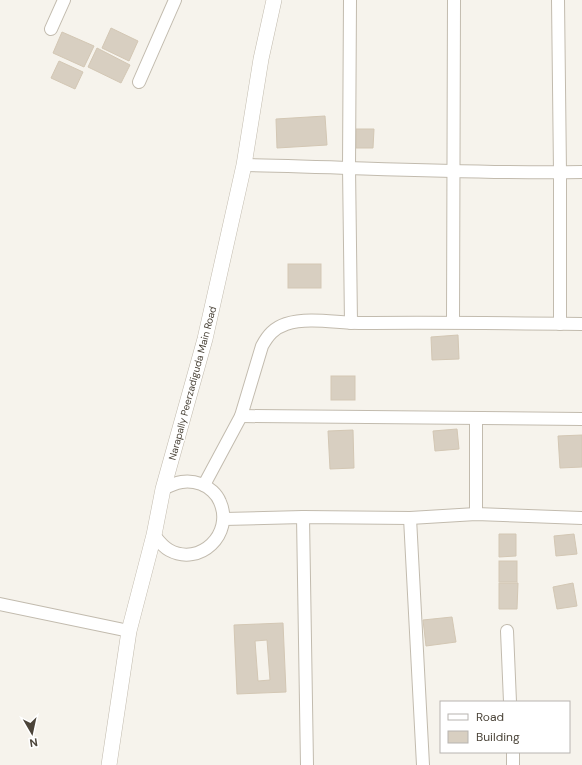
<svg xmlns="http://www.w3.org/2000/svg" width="582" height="765" viewBox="0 0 582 765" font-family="'DM Sans',sans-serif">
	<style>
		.building { fill: #d8cfc1; stroke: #d3c7b4; fill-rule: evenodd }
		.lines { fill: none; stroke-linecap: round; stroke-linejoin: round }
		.minor-casing { stroke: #c2bbae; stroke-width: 14 }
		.tertiary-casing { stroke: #c2bbae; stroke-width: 16 }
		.minor { stroke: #fff; stroke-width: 12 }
		.tertiary { stroke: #fff; stroke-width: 15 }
		.labels { text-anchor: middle; stroke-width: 3; stroke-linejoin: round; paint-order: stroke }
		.street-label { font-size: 10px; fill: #4b4439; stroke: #fff }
	</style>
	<rect width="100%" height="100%" fill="#f6f3ec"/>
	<g class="building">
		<polygon points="111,28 138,41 129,61 102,48"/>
		<polygon points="62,32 94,46 84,67 53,53"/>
		<polygon points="97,48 130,65 121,83 88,67"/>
		<polygon points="59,61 83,72 75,89 51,78"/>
		<polygon points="325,116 327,145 277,148 276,119"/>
		<polygon points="356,129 374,129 373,148 356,148"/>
		<rect x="288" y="264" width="33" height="24"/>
		<polygon points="458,335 459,359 432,360 431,337"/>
		<rect x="331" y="376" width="24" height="24"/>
		<polygon points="457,429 459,449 435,451 433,431"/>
		<polygon points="353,430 354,468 330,469 328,431"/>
		<polygon points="582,435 582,467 560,468 558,436"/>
		<polygon points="499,534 516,534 516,556 499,557"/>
		<polygon points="574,534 577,554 556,556 554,536"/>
		<rect x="499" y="561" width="18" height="21"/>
		<polygon points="499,583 518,583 517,609 499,609"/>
		<polygon points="573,583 577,606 557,609 553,587"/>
		<polygon points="452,617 456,642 426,646 423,620"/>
		<path d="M 283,623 L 286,692 L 237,694 L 234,625 ZM 267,640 L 270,680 L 258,681 L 255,641 Z"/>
	</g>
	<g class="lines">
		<defs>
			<g id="minor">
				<polyline points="350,0 349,167 351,323"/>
				<polyline points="558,0 560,172 560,324"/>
				<polyline points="51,29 64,0"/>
				<polyline points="139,82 175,0"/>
				<path d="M 244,165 C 356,167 469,174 582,172"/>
				<polyline points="453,322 454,0"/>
				<polyline points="241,416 582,419"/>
				<path d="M 204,485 L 241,416 L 262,346 C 268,335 274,328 286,324 C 309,317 336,323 359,323 C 434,322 508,323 582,324"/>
				<polyline points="476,514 476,418"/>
				<polyline points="303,517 307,765"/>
				<polyline points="410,518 423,765"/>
				<polyline points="224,519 303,517 410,518 476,514 582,518"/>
				<path d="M 154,535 C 158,540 162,546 169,550 C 200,567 234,534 220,502 C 217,494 209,487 201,484 C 187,479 176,482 163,489"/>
				<polyline points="0,604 129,631"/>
				<polyline points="507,631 510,702"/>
				<polyline points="513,752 513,765"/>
			</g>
			<polyline id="tertiary" points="109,765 129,631 154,535 163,489 205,339 244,165 261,59 274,0"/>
		</defs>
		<use href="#minor" class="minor-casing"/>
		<use href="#tertiary" class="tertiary-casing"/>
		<use href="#minor" class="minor"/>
		<use href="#tertiary" class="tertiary"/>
	</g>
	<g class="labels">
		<g class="street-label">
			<text transform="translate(192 383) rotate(-75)" y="4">Narapally Peerzadiguda Main Road</text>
		</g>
	</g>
	<rect x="440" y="701" width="130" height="52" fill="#ffffff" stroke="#b7b4b0"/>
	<rect x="448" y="714" width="20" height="6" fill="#ffffff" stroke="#b7b4b0"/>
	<text x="476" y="721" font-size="12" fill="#4b4439">Road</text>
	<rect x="448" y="731" width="20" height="12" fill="#d8cfc1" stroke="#b7b4b0"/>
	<text x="476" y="741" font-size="12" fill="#4b4439">Building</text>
	<g transform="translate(32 733) rotate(171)" stroke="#ffffff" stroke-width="3" paint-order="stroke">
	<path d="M0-3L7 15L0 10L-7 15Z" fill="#4b4439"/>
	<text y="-6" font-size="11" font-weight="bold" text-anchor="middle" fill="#4b4439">N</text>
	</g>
</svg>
